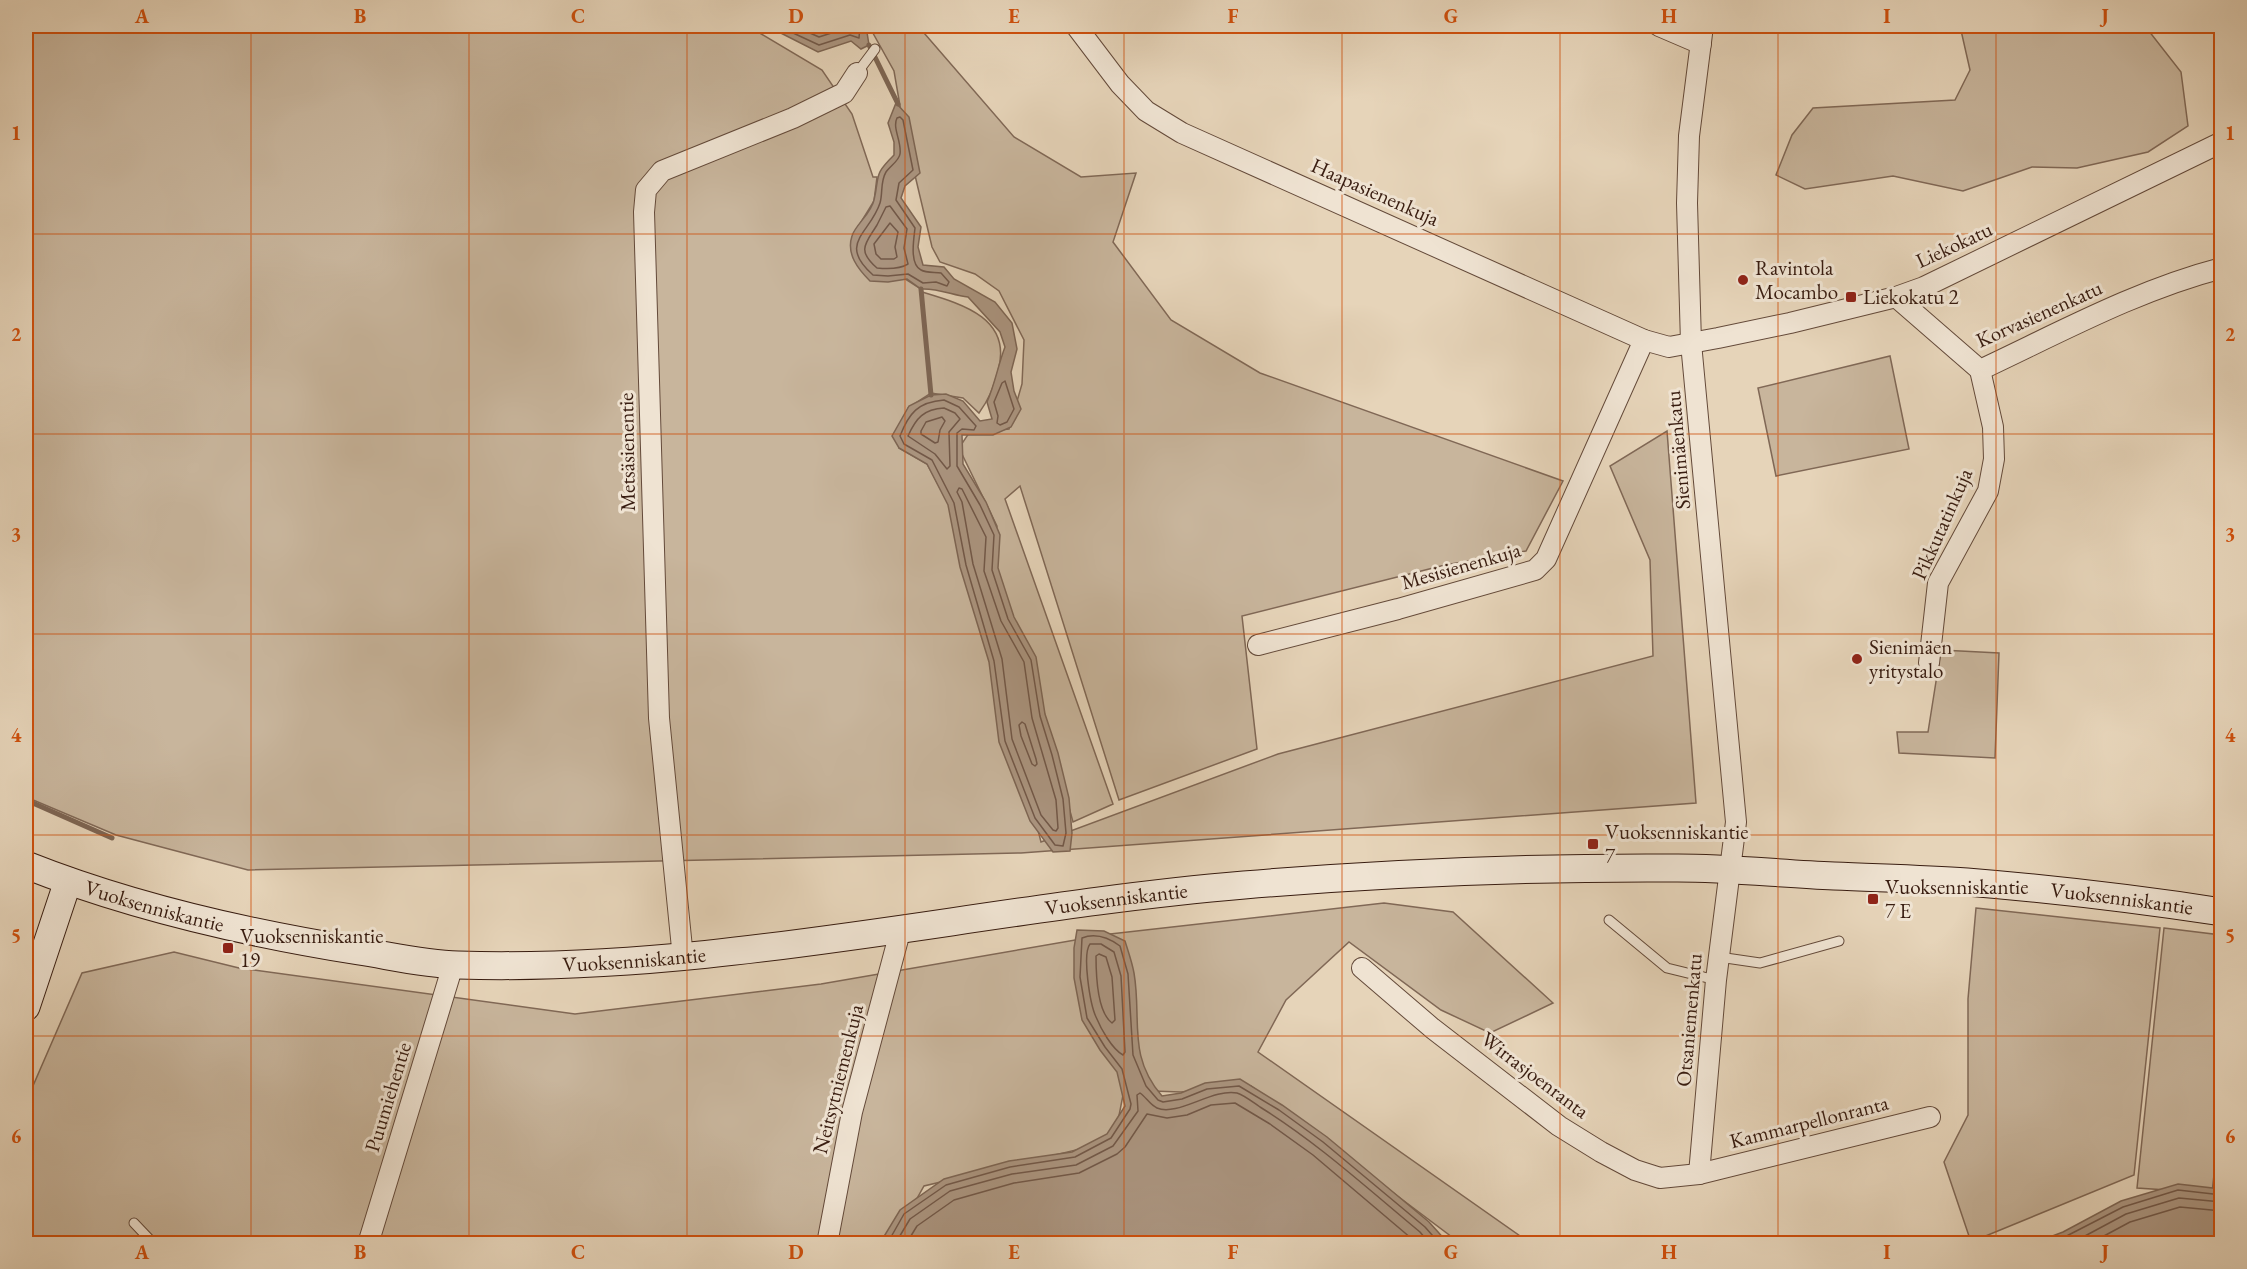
<svg xmlns="http://www.w3.org/2000/svg" width="2247" height="1269" viewBox="0 0 2247 1269" font-family="'EB Garamond',serif">
	<style>
		.green { fill: #c8b59c; stroke: #806856; stroke-width: 1.5 }
		.water { fill: #ab9580; stroke: #7d6553; stroke-width: 1.5 }
		.lines { fill: none; stroke-linecap: round; stroke-linejoin: round }
		.shore { stroke: #725848; stroke-width: 1.5 }
		.stream { stroke: #7d6553; stroke-width: 5 }
		.lane-casing { stroke: #644a3a; stroke-width: 11 }
		.street-casing { stroke: #644a3a; stroke-width: 22 }
		.secondary-casing { stroke: #381c10; stroke-width: 29 }
		.lane { stroke: #efe3d2; stroke-width: 9 }
		.street { stroke: #efe3d2; stroke-width: 20 }
		.secondary { stroke: #efe3d2; stroke-width: 27 }
		.grid { fill: none; stroke: #ce500d; stroke-width: 1.5; stroke-opacity: 0.55 }
		.poi-dot { fill: #8f2418; stroke: #efe3d2; stroke-width: 2 }
		.labels { text-anchor: middle; stroke-width: 6; stroke-linejoin: round; paint-order: stroke }
		.street-label { font-size: 21px; fill: #381c10; stroke: #efe3d2 }
		.poi-label { font-size: 21px; fill: #381c10; stroke: #efe3d2; text-anchor: start }
		.neatline { fill: none; stroke: #ce500d; stroke-width: 2 }
		.grid-label { font-size: 20px; text-anchor: middle; font-weight: bold; fill: #ce500d }
	</style>
	<rect width="100%" height="100%" fill="#e6d4b9"/>
	<filter id="stains"><feTurbulence type="fractalNoise" baseFrequency=".00333" numOctaves="4"/><feColorMatrix values="0 0 0 0 .2 0 0 0 0 .09 0 0 0 0 .02 0 0 0 .5 -.17"/></filter>
	<radialGradient id="worn" r=".72"><stop offset=".6" stop-color="#630" stop-opacity="0"/><stop offset="1" stop-color="#630" stop-opacity=".3"/></radialGradient>
	<g class="green">
		<path d="M 26,26 L 748,26 L 822,70 L 852,114 L 873,177 L 877,177 L 874,201 L 858,227 L 902,277 L 921,289 L 922,292 C 962,304 1013,318 998,371 C 993,389 989,399 979,413 L 963,398 L 931,393 L 908,408 L 899,448 L 927,464 L 938,484 L 949,498 L 964,541 L 1041,842 L 1278,754 L 1653,656 L 1650,560 L 1610,466 L 1667,431 L 1696,803 L 1021,853 L 248,870 L 116,835 L 26,797 Z"/>
		<polygon points="869,26 918,26 1014,137 1081,177 1136,173 1113,242 1171,320 1260,373 1563,481 1526,551 1445,565 1242,616 1257,749 1119,800 1020,486 1005,499 1113,804 1073,822 1039,698 1001,609 994,543 997,526 959,448 969,433 1009,429 1022,384 1024,340 999,291 975,274 940,262 932,247 904,129 894,71"/>
		<polygon points="1960,26 2145,26 2181,72 2188,126 2148,152 2077,168 2032,167 1963,191 1893,176 1805,189 1776,175 1792,135 1813,108 1955,100 1970,70"/>
		<polygon points="1890,356 1909,449 1776,476 1758,388"/>
		<polygon points="1941,650 1999,653 1995,758 1899,753 1897,732 1928,732"/>
		<polygon points="1384,903 1453,912 1553,1003 1490,1033 1441,1010 1349,942 1286,1000 1258,1052 1530,1243 1460,1243 1251,1086 1181,1092 1124,1090 1114,1141 924,1186 892,1243 26,1244 26,1102 82,973 174,952 239,968 575,1014 821,984 1110,934"/>
		<polygon points="1976,908 2160,928 2134,1175 1971,1242 1944,1162 1968,1115 1968,999"/>
		<polygon points="2164,928 2221,935 2222,1101 2212,1193 2137,1188"/>
	</g>
	<g class="water">
		<polygon points="767,26 866,26 869,45 861,49 851,41 818,52"/>
		<path d="M 896,103 L 909,117 L 920,173 L 905,186 L 901,198 L 921,227 L 918,247 L 923,265 L 944,267 L 954,279 L 995,302 L 1012,323 L 1017,349 L 1011,372 L 1014,391 L 1021,409 L 1011,427 L 993,435 L 962,435 L 963,464 L 986,502 L 1000,535 L 998,568 L 1014,617 L 1036,657 L 1045,714 L 1058,753 L 1069,798 L 1072,833 L 1070,851 L 1053,852 L 1030,821 L 999,742 L 989,662 L 960,567 L 948,505 L 927,464 L 899,448 L 892,436 L 909,406 L 931,395 L 946,394 L 963,401 L 980,421 L 992,419 L 987,402 C 995,384 998,365 1005,347 L 1000,332 L 968,297 C 952,295 938,288 921,289 L 907,279 L 888,282 L 870,281 C 858,269 846,254 852,236 C 855,225 871,214 874,200 C 880,174 873,176 894,155 L 894,142 L 888,123 Z"/>
		<path d="M 1077,930 L 1104,931 L 1125,941 C 1128,951 1132,962 1134,973 C 1142,1019 1127,1056 1162,1096 L 1181,1093 L 1205,1083 L 1240,1079 L 1282,1105 L 1327,1137 L 1429,1222 L 1448,1243 L 880,1243 L 900,1210 L 944,1179 L 1009,1161 L 1072,1152 L 1107,1134 L 1125,1106 L 1117,1072 L 1100,1050 L 1082,1020 L 1074,978 L 1074,948 Z"/>
		<polygon points="2178,1184 2221,1189 2221,1243 2034,1243 2063,1232 2121,1201"/>
	</g>
	<g class="lines">
		<g class="shore">
			<polyline points="778,26 819,45 850,35 859,38 860,26"/>
			<polyline points="794,26 819,37 853,26"/>
			<path d="M 900,117 L 903,120 L 913,170 L 899,183 L 896,200 L 915,228 C 914,238 909,264 921,270 C 926,273 935,272 941,273 L 949,282 L 947,286 L 936,282 L 923,283 L 908,274 L 888,276 L 873,275 C 837,243 870,234 880,203 C 883,193 880,182 886,172 C 890,166 899,161 900,154 C 902,142 892,128 897,118 Z"/>
			<path d="M 890,206 L 907,229 L 904,248 L 908,264 C 900,269 887,269 877,268 C 856,250 866,243 877,225 C 880,219 883,213 886,207 Z"/>
			<polygon points="890,223 898,232 895,247 897,257 894,259 881,259 876,254 874,244"/>
			<polygon points="1005,381 1014,409 1007,422 1000,425 997,423 998,416 994,402 1002,383"/>
			<path d="M 944,400 L 959,407 L 976,426 L 974,430 L 962,429 L 957,433 L 957,466 L 980,505 L 994,535 L 992,570 L 1008,619 L 1031,660 L 1040,716 L 1052,755 L 1063,799 L 1066,833 L 1063,846 L 1055,845 L 1035,818 L 1005,741 L 994,661 L 966,565 L 954,503 L 932,460 L 904,444 L 900,436 C 909,413 918,402 944,400 Z"/>
			<path d="M 944,408 L 955,413 L 960,419 L 949,432 L 950,466 L 947,469 L 935,454 L 908,436 C 916,418 924,409 944,408 Z"/>
			<polygon points="942,417 945,421 940,430 938,442 935,443 921,434 921,431 926,422"/>
			<polygon points="959,488 962,489 986,537 984,571 1001,621 1024,662 1032,718 1056,800 1058,828 1056,831 1053,830 1041,815 1012,739 1002,659 973,564 962,502 957,492"/>
			<polygon points="1022,722 1025,724 1036,759 1037,764 1035,766 1032,764 1021,736 1019,725"/>
			<path d="M 1090,944 L 1101,944 L 1114,952 L 1121,976 L 1125,1052 L 1123,1055 C 1112,1049 1101,1029 1096,1017 C 1090,1004 1082,954 1090,944 Z"/>
			<path d="M 1099,954 L 1106,957 L 1112,977 L 1115,1020 L 1112,1023 C 1097,1012 1096,974 1096,956 Z"/>
			<path d="M 887,1244 L 904,1214 L 946,1185 L 1010,1167 L 1075,1157 L 1111,1138 L 1130,1109 L 1131,1104 L 1122,1069 L 1105,1047 L 1087,1018 L 1080,977 L 1082,938 C 1095,933 1109,938 1120,946 L 1128,974 L 1133,1055 L 1146,1086 L 1158,1100 L 1163,1102 L 1182,1099 L 1207,1089 L 1239,1086 L 1279,1110 L 1323,1142 L 1425,1227 L 1440,1244"/>
			<path d="M 895,1244 L 910,1219 L 950,1191 L 1012,1174 L 1076,1165 L 1113,1146 L 1138,1111 L 1137,1095 L 1140,1093 C 1146,1097 1150,1105 1157,1108 C 1177,1117 1213,1088 1237,1093 C 1244,1095 1254,1103 1260,1107 C 1318,1143 1368,1189 1420,1232 L 1430,1244"/>
			<polyline points="906,1244 917,1226 954,1200 1014,1183 1079,1173 1117,1154 1125,1147 1147,1114 1167,1118 1187,1115 1211,1105 1235,1103 1270,1124 1313,1155 1418,1244"/>
			<polyline points="2051,1244 2123,1207 2178,1190 2222,1195"/>
			<polyline points="2070,1244 2126,1214 2179,1198 2222,1202"/>
			<polyline points="2089,1244 2130,1222 2180,1207 2222,1211"/>
		</g>
		<g class="stream">
			<polyline points="869,45 898,104"/>
			<polyline points="921,289 931,395"/>
			<polyline points="26,800 112,838"/>
		</g>
		<defs>
			<g id="lane">
				<polyline points="857,73 875,49"/>
				<polyline points="1609,920 1667,968 1716,980"/>
				<polyline points="1719,957 1760,963 1839,941"/>
				<polyline points="134,1223 154,1244"/>
			</g>
			<g id="street">
				<polyline points="1076,26 1120,84 1146,111 1182,133 1644,340 1669,347 1718,338 1790,323 1896,297 1924,287 2222,142"/>
				<polyline points="1659,26 1701,44"/>
				<path d="M 1896,297 L 1980,370 C 2059,333 2137,290 2222,268"/>
				<polyline points="1258,645 1398,609 1535,570 1546,559 1644,340"/>
				<polyline points="1929,663 1938,583 1988,491 1994,459 1993,427 1980,370"/>
				<polyline points="683,958 659,718 644,212 646,190 662,171 793,118 844,93 857,73"/>
				<polyline points="1362,968 1432,1028 1559,1126 1601,1152 1635,1170 1660,1178 1699,1174 1930,1117"/>
				<polyline points="1699,1174 1716,980 1736,822 1691,343 1687,203 1689,136 1703,26"/>
				<polyline points="368,1244 453,965"/>
				<polyline points="827,1244 852,1112 901,928"/>
			</g>
			<g id="secondary">
				<path id="s1" d="M 26,865 C 132,907 246,933 359,951 C 391,956 425,964 458,965 C 723,973 982,907 1244,885 C 1388,873 1533,867 1678,868 C 1730,868 1782,874 1834,876 C 1878,878 1923,879 1967,882 C 2052,889 2137,899 2222,912"/>
				<polyline points="26,1007 68,881"/>
			</g>
		</defs>
		<use href="#lane" class="lane-casing"/>
		<use href="#street" class="street-casing"/>
		<use href="#secondary" class="secondary-casing"/>
		<use href="#lane" class="lane"/>
		<use href="#street" class="street"/>
		<use href="#secondary" class="secondary"/>
	</g>
	<path class="grid" d="M 251,26 L 251,1244M 469,26 L 469,1244M 687,26 L 687,1244M 905,26 L 905,1244M 1124,26 L 1124,1244M 1342,26 L 1342,1244M 1560,26 L 1560,1244M 1778,26 L 1778,1244M 1996,26 L 1996,1244M 26,234 L 2222,234M 26,434 L 2222,434M 26,634 L 2222,634M 26,835 L 2222,835M 26,1036 L 2222,1036"/>
	<g class="poi-dot">
		<circle cx="1743" cy="280" r="6"/>
		<rect x="1845" y="291" width="12" height="12" rx="3"/>
		<circle cx="1857" cy="659" r="6"/>
		<rect x="1587" y="838" width="12" height="12" rx="3"/>
		<rect x="1867" y="893" width="12" height="12" rx="3"/>
		<rect x="222" y="942" width="12" height="12" rx="3"/>
	</g>
	<g class="labels">
		<g class="street-label">
			<text transform="translate(1375 192) rotate(24)" y="7">Haapasienenkuja</text>
			<text transform="translate(1954 245) rotate(-25)" y="7">Liekokatu</text>
			<text transform="translate(2039 314) rotate(-24)" y="7">Korvasienenkatu</text>
			<text transform="translate(1678 450) rotate(-95)" y="7">Sienimäenkatu</text>
			<text transform="translate(627 452) rotate(-91)" y="7">Metsäsienentie</text>
			<text transform="translate(1942 524) rotate(-66)" y="7">Pikkutatinkuja</text>
			<text transform="translate(1461 566) rotate(-16)" y="7">Mesisienenkuja</text>
			<text dy="7" stroke="none"><textPath href="#s1" startOffset="1107">Vuoksenniskantie</textPath></text>
			<text dy="7" stroke="none"><textPath href="#s1" startOffset="2115">Vuoksenniskantie</textPath></text>
			<text dy="7" stroke="none"><textPath href="#s1" startOffset="135">Vuoksenniskantie</textPath></text>
			<text dy="7" stroke="none"><textPath href="#s1" startOffset="621">Vuoksenniskantie</textPath></text>
			<text transform="translate(1689 1020) rotate(-85)" y="7">Otsaniemenkatu</text>
			<text transform="translate(1535 1075) rotate(37)" y="7">Wirrasjoenranta</text>
			<text transform="translate(838 1079) rotate(-76)" y="7">Neitsytniemenkuja</text>
			<text transform="translate(388 1097) rotate(-73)" y="7">Puumiehentie</text>
			<text transform="translate(1809 1122) rotate(-14)" y="7">Kammarpellonranta</text>
		</g>
		<g class="poi-label">
			<text x="1755" y="275">Ravintola<tspan x="1755" dy="24">Mocambo</tspan></text>
			<text x="1863" y="304">Liekokatu 2</text>
			<text x="1869" y="654">Sienimäen<tspan x="1869" dy="24">yritystalo</tspan></text>
			<text x="1605" y="839">Vuoksenniskantie<tspan x="1605" dy="24">7</tspan></text>
			<text x="1885" y="894">Vuoksenniskantie<tspan x="1885" dy="24">7 E</tspan></text>
			<text x="240" y="943">Vuoksenniskantie<tspan x="240" dy="24">19</tspan></text>
		</g>
	</g>
	<rect width="2247" height="1269" fill="none" stroke="#e6d4b9" stroke-width="66"/>
	<rect x="33" y="33" width="2181" height="1203" class="neatline"/>
	<g class="grid-label">
		<text x="142" y="23">A</text>
		<text x="360" y="23">B</text>
		<text x="578" y="23">C</text>
		<text x="796" y="23">D</text>
		<text x="1014" y="23">E</text>
		<text x="1233" y="23">F</text>
		<text x="1451" y="23">G</text>
		<text x="1669" y="23">H</text>
		<text x="1887" y="23">I</text>
		<text x="2105" y="23">J</text>
		<text x="16" y="140">1</text>
		<text x="2230" y="140">1</text>
		<text x="16" y="341">2</text>
		<text x="2230" y="341">2</text>
		<text x="16" y="541">3</text>
		<text x="2230" y="541">3</text>
		<text x="16" y="742">4</text>
		<text x="2230" y="742">4</text>
		<text x="16" y="942">5</text>
		<text x="2230" y="942">5</text>
		<text x="16" y="1143">6</text>
		<text x="2230" y="1143">6</text>
		<text x="142" y="1259">A</text>
		<text x="360" y="1259">B</text>
		<text x="578" y="1259">C</text>
		<text x="796" y="1259">D</text>
		<text x="1014" y="1259">E</text>
		<text x="1233" y="1259">F</text>
		<text x="1451" y="1259">G</text>
		<text x="1669" y="1259">H</text>
		<text x="1887" y="1259">I</text>
		<text x="2105" y="1259">J</text>
	</g>
	<rect width="100%" height="100%" filter="url(#stains)"/>
	<rect width="100%" height="100%" fill="url(#worn)"/>
</svg>
